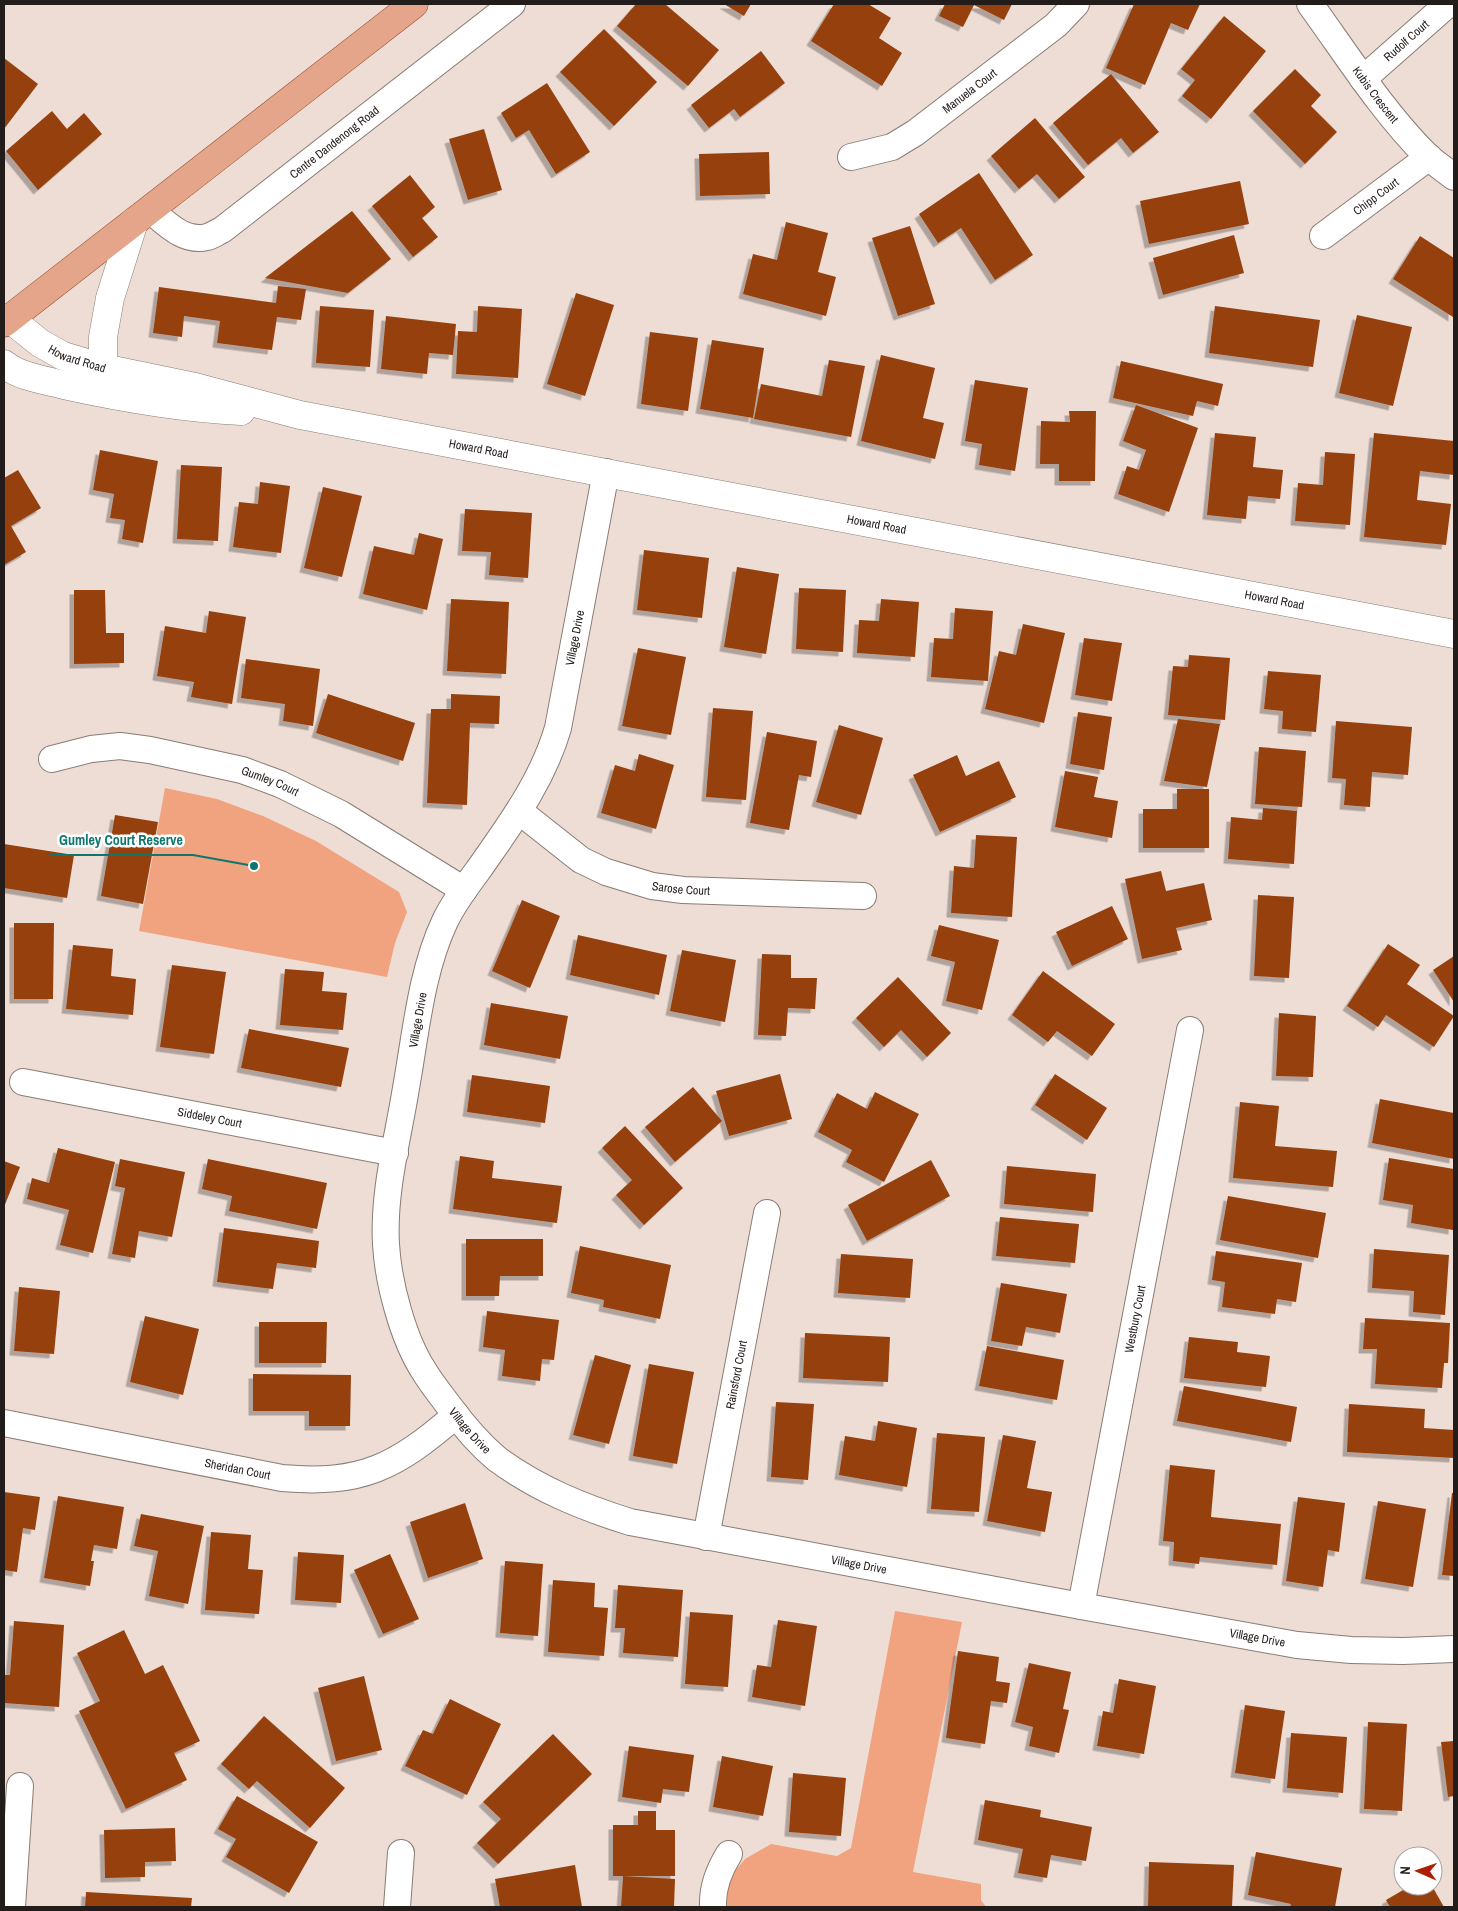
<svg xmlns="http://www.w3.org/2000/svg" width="1458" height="1911" viewBox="0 0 1458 1911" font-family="'Archivo Narrow',sans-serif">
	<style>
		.green { fill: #f1a37f }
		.building { fill: #954011; filter: url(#shadow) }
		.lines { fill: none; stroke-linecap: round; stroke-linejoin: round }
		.minor-casing { stroke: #8a7b74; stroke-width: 28 }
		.secondary-casing { stroke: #8a7b74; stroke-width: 29 }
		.primary-casing { stroke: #964e30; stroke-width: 29 }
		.minor { stroke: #fff; stroke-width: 26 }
		.secondary { stroke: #fff; stroke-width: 28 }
		.primary { stroke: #e5a58a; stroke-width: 28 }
		.labels { text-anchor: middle; stroke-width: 5; stroke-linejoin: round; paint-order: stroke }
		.street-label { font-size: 12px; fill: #221c1a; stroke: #fff }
		.leader { fill: none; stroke: #0f766e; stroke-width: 2 }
		.callout-dot { fill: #0f766e; stroke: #fff; stroke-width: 2 }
		.callout-label { font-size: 14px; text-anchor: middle; font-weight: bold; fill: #0f766e; stroke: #fff; stroke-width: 5; stroke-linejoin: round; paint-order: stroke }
	</style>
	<defs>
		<filter id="shadow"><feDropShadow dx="-4.5" dy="4.5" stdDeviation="0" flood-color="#0004"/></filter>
	</defs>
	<rect width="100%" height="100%" fill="#eeddd5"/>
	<g class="green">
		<polygon points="165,788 217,799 263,816 316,841 399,892 407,912 395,943 387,977 139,931"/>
		<polygon points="895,1611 962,1622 913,1872 981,1884 981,1900 986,1907 726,1907 728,1886 734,1872 745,1859 771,1844 837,1856 851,1848"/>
	</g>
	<g class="building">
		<polygon points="636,4 665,4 719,50 688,86 617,26"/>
		<polygon points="724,4 751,4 744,16"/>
		<polygon points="834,4 868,4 891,18 879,38 902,53 882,86 811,41"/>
		<polygon points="945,4 1012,4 1004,20 974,5 963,27 939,16"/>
		<polygon points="1134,4 1200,4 1188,30 1171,23 1145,85 1106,68"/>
		<polygon points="1224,16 1266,51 1211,119 1182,96 1195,80 1181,69"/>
		<polygon points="604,29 657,82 614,126 560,72"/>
		<polygon points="761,51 785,83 740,117 734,109 709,128 691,105"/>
		<polygon points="4,58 38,84 4,129"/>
		<polygon points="1295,69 1321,95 1311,106 1337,132 1305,164 1253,111"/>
		<polygon points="1111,74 1159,132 1133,153 1121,138 1088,165 1053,123"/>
		<polygon points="547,83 590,152 556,174 529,130 516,138 501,113"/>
		<polygon points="52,111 67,129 84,113 102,134 38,190 6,151"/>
		<polygon points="1035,118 1085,177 1059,199 1037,174 1019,189 991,156"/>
		<polygon points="484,129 502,190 468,200 449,139"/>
		<polygon points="769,152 770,194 700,196 699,154"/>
		<polygon points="979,173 1033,255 995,280 961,228 938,243 919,214"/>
		<polygon points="410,175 435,207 422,218 438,237 413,257 372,206"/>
		<polygon points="1240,181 1249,224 1149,244 1140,201"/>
		<polygon points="352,211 391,259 348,293 265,278"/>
		<polygon points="786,222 828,233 818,272 836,277 826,316 743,294 753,254 777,260"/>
		<polygon points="910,226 935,304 898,316 872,238"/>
		<polygon points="1234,235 1244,273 1163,295 1153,258"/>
		<polygon points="1420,236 1454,258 1453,317 1393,279"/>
		<polygon points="278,286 306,289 301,320 277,317 272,350 217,343 220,321 184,316 182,337 153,333 159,287 276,303"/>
		<polygon points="576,293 614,305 585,396 547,384"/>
		<polygon points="320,306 374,310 370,367 316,363"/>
		<polygon points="478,306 522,309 518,378 456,374 458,331 477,332"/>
		<polygon points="1215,306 1320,320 1313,367 1209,353"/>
		<polygon points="1357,315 1412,327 1393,406 1339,393"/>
		<polygon points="386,316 456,324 453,355 429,353 427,374 381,369"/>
		<polygon points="650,332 698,338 688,411 641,404"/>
		<polygon points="712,340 764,348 753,418 700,409"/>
		<polygon points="881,355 935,368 923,418 944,423 935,459 861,441"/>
		<polygon points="829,360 865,366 851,437 754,419 761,384 822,396"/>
		<polygon points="1121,361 1223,384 1218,406 1197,401 1193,416 1113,398"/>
		<polygon points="975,380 1028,388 1015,471 979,465 982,444 965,441"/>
		<polygon points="1136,405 1198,428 1169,512 1118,494 1127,466 1139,470 1146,450 1123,441"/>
		<polygon points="1069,411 1096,411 1095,481 1059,481 1059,464 1040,464 1041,421 1070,422"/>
		<polygon points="1215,433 1256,437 1253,467 1283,470 1280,499 1248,496 1246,519 1207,515"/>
		<polygon points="1374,433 1454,441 1454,475 1420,471 1417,500 1451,504 1446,545 1364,537"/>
		<polygon points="100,450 158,461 143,543 122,539 125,520 110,518 114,494 93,490"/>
		<polygon points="1325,452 1355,454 1350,525 1295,521 1298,483 1323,485"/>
		<polygon points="181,465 222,467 218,541 177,539"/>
		<polygon points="18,470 41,508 11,526 26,552 4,565 4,478"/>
		<polygon points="260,482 290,486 281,553 233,547 239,502 258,504"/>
		<polygon points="323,487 362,496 342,577 304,568"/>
		<polygon points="465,509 532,513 528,578 489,575 491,552 462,551"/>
		<polygon points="419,533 443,539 427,610 363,594 374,546 414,555"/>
		<polygon points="644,550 709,558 702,618 637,610"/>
		<polygon points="737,567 779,574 766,654 724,647"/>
		<polygon points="799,588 846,590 843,652 796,649"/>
		<polygon points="74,590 105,590 106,633 124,633 124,663 74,664"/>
		<polygon points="451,599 509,602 506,674 447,671"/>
		<polygon points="881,599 919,602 915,657 857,653 859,620 879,621"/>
		<polygon points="955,608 993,611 988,681 931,677 934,638 953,639"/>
		<polygon points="209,611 246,617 232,704 191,697 194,682 157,676 165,626 206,633"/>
		<polygon points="1023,624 1065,633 1044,723 985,709 999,651 1016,655"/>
		<polygon points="1084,638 1122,643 1112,701 1075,695"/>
		<polygon points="638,648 686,657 671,735 622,726"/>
		<polygon points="1189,655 1230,658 1225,720 1168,715 1173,666 1188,667"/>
		<polygon points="246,659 320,669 313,726 283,721 285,704 241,698"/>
		<polygon points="1268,671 1321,675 1316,732 1282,729 1283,711 1264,709"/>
		<polygon points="328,694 415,723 403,761 316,733"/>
		<polygon points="451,694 500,696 499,724 470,723 467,805 427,803 431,709 451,709"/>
		<polygon points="713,708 753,711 746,800 706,797"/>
		<polygon points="1078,712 1112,717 1104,770 1070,764"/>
		<polygon points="1178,719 1220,724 1207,787 1164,781"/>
		<polygon points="1336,721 1412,727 1408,775 1372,772 1370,807 1344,805 1346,779 1332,778"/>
		<polygon points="839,725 883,738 861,815 816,802"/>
		<polygon points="767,732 817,741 811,777 799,775 789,830 750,823"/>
		<polygon points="1259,747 1306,751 1302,807 1255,804"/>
		<polygon points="639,754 674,765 656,829 601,813 615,765 635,771"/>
		<polygon points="957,755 966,776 999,761 1016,797 940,832 913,775"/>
		<polygon points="1065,771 1098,777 1094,797 1118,801 1112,838 1055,827"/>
		<polygon points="1177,789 1209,789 1209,848 1143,848 1143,809 1177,809"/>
		<polygon points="1263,808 1297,811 1294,864 1228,859 1231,817 1262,820"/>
		<polygon points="115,815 158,822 143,904 101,896"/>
		<polygon points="976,835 1017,837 1012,917 951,913 954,866 974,868"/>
		<polygon points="4,844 74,855 67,898 4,888"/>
		<polygon points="1161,871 1166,891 1204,883 1212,920 1176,928 1182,950 1142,959 1125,879"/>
		<polygon points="1258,895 1294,897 1289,978 1254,976"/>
		<polygon points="522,900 560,916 530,988 492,971"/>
		<polygon points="1112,906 1128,939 1072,966 1056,932"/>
		<polygon points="14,923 54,923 53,999 14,999"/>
		<polygon points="939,925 999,940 982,1010 946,1001 955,962 931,956"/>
		<polygon points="578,935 667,955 659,995 570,975"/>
		<polygon points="1388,944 1420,965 1407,984 1454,1016 1434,1047 1386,1015 1378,1027 1347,1006"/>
		<polygon points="73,945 113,949 111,976 136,979 133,1015 66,1009"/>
		<polygon points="682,950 736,960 725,1022 670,1011"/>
		<polygon points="762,954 791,955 791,978 817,978 815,1009 788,1008 786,1036 758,1035"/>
		<polygon points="1454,956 1454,1002 1433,970"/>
		<polygon points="172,965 226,972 214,1054 160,1047"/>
		<polygon points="285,969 324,972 322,991 347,993 343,1030 280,1025"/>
		<polygon points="1043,971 1115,1024 1092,1056 1057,1031 1048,1042 1012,1015"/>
		<polygon points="898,977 951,1033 927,1057 901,1030 884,1047 856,1018"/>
		<polygon points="491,1003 568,1016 560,1059 484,1045"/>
		<polygon points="1279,1013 1316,1016 1313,1077 1276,1076"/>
		<polygon points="249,1029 349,1048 341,1087 241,1068"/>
		<polygon points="780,1074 792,1119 729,1136 716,1091"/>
		<polygon points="1055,1074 1107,1108 1087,1140 1035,1105"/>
		<polygon points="472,1075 550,1086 545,1123 467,1112"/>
		<polygon points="693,1087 722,1121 675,1162 645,1127"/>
		<polygon points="875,1092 919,1114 884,1182 846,1162 852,1150 818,1132 837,1093 867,1109"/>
		<polygon points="1380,1099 1454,1113 1454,1159 1372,1143"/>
		<polygon points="1240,1102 1279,1106 1275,1146 1337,1151 1333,1187 1233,1178"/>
		<polygon points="625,1126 683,1188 644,1225 616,1195 632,1180 602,1148"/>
		<polygon points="58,1148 115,1162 93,1253 60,1245 69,1210 27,1199 32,1178 49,1183"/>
		<polygon points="460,1156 494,1161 492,1178 562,1186 557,1223 453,1209"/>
		<polygon points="1389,1158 1454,1169 1453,1230 1411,1223 1413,1205 1383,1200"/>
		<polygon points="120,1159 185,1172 172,1237 139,1231 135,1258 112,1254 125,1188 115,1186"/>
		<polygon points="208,1159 327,1183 317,1229 229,1211 232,1196 202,1189"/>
		<polygon points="931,1160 950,1196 867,1241 848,1205"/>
		<polygon points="4,1161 20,1167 4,1207"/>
		<polygon points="1007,1166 1096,1174 1093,1212 1004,1204"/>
		<polygon points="1228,1196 1326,1213 1318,1258 1220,1240"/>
		<polygon points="1000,1217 1079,1224 1075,1263 996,1256"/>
		<polygon points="224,1228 319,1241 316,1268 277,1263 273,1289 217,1282"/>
		<polygon points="466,1239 543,1239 543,1276 500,1276 499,1296 466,1296"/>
		<polygon points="580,1246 671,1265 660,1319 603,1307 604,1300 571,1293"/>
		<polygon points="1374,1249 1449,1255 1445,1315 1413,1312 1414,1291 1372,1288"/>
		<polygon points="1216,1251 1302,1263 1296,1302 1277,1299 1275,1314 1222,1307 1225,1282 1212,1280"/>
		<polygon points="841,1254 913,1259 910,1298 838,1293"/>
		<polygon points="1001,1283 1067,1294 1060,1333 1026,1327 1022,1346 991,1341"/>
		<polygon points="19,1287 60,1291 54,1354 14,1351"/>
		<polygon points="487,1311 559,1320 554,1360 542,1359 540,1381 502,1376 505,1350 483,1347"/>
		<polygon points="145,1316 199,1329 183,1395 130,1382"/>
		<polygon points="1365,1318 1450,1323 1448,1363 1444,1363 1442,1388 1375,1384 1377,1349 1363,1349"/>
		<polygon points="259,1322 327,1322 326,1363 259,1363"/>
		<polygon points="805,1333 890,1337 888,1382 803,1378"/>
		<polygon points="1189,1337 1238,1342 1237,1352 1270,1356 1266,1387 1184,1378"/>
		<polygon points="987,1346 1064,1360 1057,1400 979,1386"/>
		<polygon points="595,1355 631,1365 609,1444 573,1435"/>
		<polygon points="649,1364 694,1372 677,1464 633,1456"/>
		<polygon points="253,1374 351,1375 350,1426 309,1426 309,1411 253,1411"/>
		<polygon points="1184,1386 1297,1407 1291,1442 1177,1421"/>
		<polygon points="776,1402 814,1404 808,1480 771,1477"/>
		<polygon points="1349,1404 1425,1409 1424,1428 1454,1430 1454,1458 1347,1452"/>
		<polygon points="878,1421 917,1428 907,1487 839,1475 845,1436 875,1441"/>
		<polygon points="937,1433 985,1437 979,1512 931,1509"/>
		<polygon points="1003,1435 1036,1441 1027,1488 1052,1492 1045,1532 987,1521"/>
		<polygon points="1170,1465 1215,1470 1211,1517 1281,1524 1277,1565 1200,1557 1199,1564 1173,1561 1174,1542 1163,1541"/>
		<polygon points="4,1492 40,1497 35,1530 23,1528 17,1572 4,1570"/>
		<polygon points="1452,1493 1454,1493 1454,1576 1442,1575"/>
		<polygon points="58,1496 124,1507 117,1549 94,1545 91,1561 94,1561 90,1586 44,1578"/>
		<polygon points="1298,1497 1345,1503 1339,1552 1328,1550 1323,1587 1286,1581"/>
		<polygon points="1378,1501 1426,1509 1413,1587 1365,1579"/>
		<polygon points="465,1503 483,1559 428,1578 410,1522"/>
		<polygon points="141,1514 204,1526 188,1604 149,1596 158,1551 134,1546"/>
		<polygon points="211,1532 251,1535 248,1569 263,1570 259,1614 205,1610"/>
		<polygon points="298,1552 344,1555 341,1603 295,1600"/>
		<polygon points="390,1554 419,1619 383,1634 354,1570"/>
		<polygon points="505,1561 543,1564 538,1636 500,1633"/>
		<polygon points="553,1580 595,1583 594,1607 608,1608 604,1656 548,1652"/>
		<polygon points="618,1585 683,1590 678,1657 623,1653 625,1628 615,1628"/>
		<polygon points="690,1612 733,1615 728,1687 685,1684"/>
		<polygon points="778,1620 817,1626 805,1706 752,1697 757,1665 771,1667"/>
		<polygon points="14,1621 64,1625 59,1707 4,1703 4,1675 10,1675"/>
		<polygon points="124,1630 145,1674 163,1665 200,1741 174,1753 187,1780 126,1809 79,1711 100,1701 77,1653"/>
		<polygon points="958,1651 999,1657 996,1681 1010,1683 1007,1703 991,1701 985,1744 946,1738"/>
		<polygon points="1029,1663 1071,1672 1063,1709 1069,1710 1059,1753 1029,1746 1033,1727 1015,1722"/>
		<polygon points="364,1676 382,1750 336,1761 318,1688"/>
		<polygon points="1119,1679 1156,1686 1144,1754 1097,1746 1103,1711 1113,1713"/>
		<polygon points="450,1699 501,1724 467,1795 405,1766 423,1730 433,1734"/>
		<polygon points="1245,1705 1285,1711 1275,1779 1235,1773"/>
		<polygon points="264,1716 345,1788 310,1828 257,1781 249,1789 221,1764"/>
		<polygon points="1368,1722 1407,1724 1402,1811 1364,1809"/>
		<polygon points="1291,1733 1347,1737 1343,1793 1287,1788"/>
		<polygon points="553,1734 592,1774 498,1864 477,1843 501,1819 483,1802"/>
		<polygon points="1454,1741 1454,1796 1448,1797 1441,1742"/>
		<polygon points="629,1746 694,1755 689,1792 663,1789 661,1803 622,1797"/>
		<polygon points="722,1756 773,1766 763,1816 713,1807"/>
		<polygon points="793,1773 846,1778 841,1836 789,1832"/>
		<polygon points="237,1796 318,1842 289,1893 226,1857 236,1839 218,1829"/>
		<polygon points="985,1800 1041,1810 1040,1817 1092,1827 1086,1861 1051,1855 1047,1878 1018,1873 1023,1849 978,1840"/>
		<polygon points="638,1811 656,1811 656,1830 675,1830 675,1876 613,1876 613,1825 638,1825"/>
		<polygon points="175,1828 176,1861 145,1862 145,1877 105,1878 104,1830"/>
		<polygon points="1256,1852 1342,1868 1335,1907 1290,1907 1291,1904 1248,1895"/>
		<polygon points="1149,1862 1234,1865 1232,1907 1148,1907"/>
		<polygon points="575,1865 582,1907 500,1907 495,1879"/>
		<polygon points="623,1876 675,1879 674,1907 621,1907"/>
		<polygon points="1410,1886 1432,1886 1444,1907 1390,1907 1386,1900"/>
		<polygon points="86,1892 192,1898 191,1907 85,1907"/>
	</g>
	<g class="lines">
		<defs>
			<g id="minor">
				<path id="s1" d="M 1310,4 C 1347,55 1382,111 1427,156 C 1435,163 1445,170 1454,177"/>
				<path id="s2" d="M 1363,79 L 1448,4"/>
				<path id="s3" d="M 851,157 L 892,147 L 915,133 L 1056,25 L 1076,4"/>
				<path id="s4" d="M 150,210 C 166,223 184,243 207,237 C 212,236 217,232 222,230 L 512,4"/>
				<path id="s5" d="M 1323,236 L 1429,157"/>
				<path id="s6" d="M 606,472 L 558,728 C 542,782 511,823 479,869 C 467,885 454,902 445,921 C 421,972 416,1032 406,1088 C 398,1138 383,1192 386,1244 C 388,1282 403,1339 424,1371 C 431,1383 441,1395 449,1406 C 463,1425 479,1444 497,1459 C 538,1489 582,1507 630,1522 L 1081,1606 L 1297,1645 L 1351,1650 L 1403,1651 L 1454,1649"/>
				<path id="s7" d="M 52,759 L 91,749 L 120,746 L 150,750 L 242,770 L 280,784 L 341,814 L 464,890"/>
				<path id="s8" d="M 519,811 L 581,860 L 606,872 L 652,886 L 683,890 L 863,896"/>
				<path id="s9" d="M 23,1082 L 395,1153"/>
				<path id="s10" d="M 4,1423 L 282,1478 C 362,1485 396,1467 456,1415"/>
				<path id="s11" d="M 706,1537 L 767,1213"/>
				<path id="s12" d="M 1081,1606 L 1190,1030"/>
				<polyline points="12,1907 20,1786"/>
				<polyline points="397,1907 401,1853"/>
				<path d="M 713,1907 C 712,1887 719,1870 729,1854"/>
			</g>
			<g id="secondary">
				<path id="s13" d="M 10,319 L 40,343 L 63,356 L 103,368 L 195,387 L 300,415 L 1454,634"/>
				<path d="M 4,364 C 20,377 44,380 64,385 C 123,398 181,408 241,411"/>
				<polyline points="103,368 103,337 110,298 134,222"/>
			</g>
			<polyline id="primary" points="4,323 414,4"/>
		</defs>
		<use href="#minor" class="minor-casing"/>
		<use href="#secondary" class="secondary-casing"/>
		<use href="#primary" class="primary-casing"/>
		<use href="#minor" class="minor"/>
		<use href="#secondary" class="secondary"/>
		<use href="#primary" class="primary"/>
	</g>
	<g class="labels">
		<g class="street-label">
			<text dy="4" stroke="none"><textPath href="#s2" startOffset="58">Rudolf Court</textPath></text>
			<text dy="4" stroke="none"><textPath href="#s3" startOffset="138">Manuela Court</textPath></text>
			<text dy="4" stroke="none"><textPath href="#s1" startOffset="112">Kubis Crescent</textPath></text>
			<text dy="4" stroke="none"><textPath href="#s4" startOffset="225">Centre Dandenong Road</textPath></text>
			<text dy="4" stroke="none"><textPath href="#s5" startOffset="66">Chipp Court</textPath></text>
			<text dy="4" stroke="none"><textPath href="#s13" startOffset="79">Howard Road</textPath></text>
			<text dy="4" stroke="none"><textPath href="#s13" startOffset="491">Howard Road</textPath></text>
			<text dy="4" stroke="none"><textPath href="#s13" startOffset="896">Howard Road</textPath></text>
			<text dy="4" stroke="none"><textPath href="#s13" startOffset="1301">Howard Road</textPath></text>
			<text transform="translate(575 638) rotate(-79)" y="4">Village Drive</text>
			<text dy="4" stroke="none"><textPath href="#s7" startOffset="224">Gumley Court</textPath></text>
			<text dy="4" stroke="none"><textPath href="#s8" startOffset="184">Sarose Court</textPath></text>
			<text transform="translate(418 1020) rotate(-80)" y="4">Village Drive</text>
			<text dy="4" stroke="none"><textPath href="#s9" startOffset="190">Siddeley Court</textPath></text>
			<text dy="4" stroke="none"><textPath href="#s12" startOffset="292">Westbury Court</textPath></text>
			<text dy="4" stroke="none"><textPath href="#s11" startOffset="165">Rainsford Court</textPath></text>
			<text dy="4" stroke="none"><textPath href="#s6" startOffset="1024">Village Drive</textPath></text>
			<text dy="4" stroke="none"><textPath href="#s10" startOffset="238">Sheridan Court</textPath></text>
			<text dy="4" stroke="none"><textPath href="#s6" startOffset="1444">Village Drive</textPath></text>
			<text dy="4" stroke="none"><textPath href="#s6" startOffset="1849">Village Drive</textPath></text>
		</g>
	</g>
	<path class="leader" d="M254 866L193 855H49"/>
	<circle class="callout-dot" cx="254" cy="866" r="5"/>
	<g class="callout-label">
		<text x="121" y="845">Gumley Court Reserve</text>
	</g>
	<rect width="1458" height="1911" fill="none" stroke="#221c1a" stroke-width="10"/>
	<g transform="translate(1418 1871) rotate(272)"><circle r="24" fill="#ffffff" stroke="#a7a4a3"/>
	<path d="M0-4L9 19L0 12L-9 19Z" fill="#ad1f05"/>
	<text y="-8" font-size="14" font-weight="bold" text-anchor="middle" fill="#221c1a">N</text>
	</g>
</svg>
